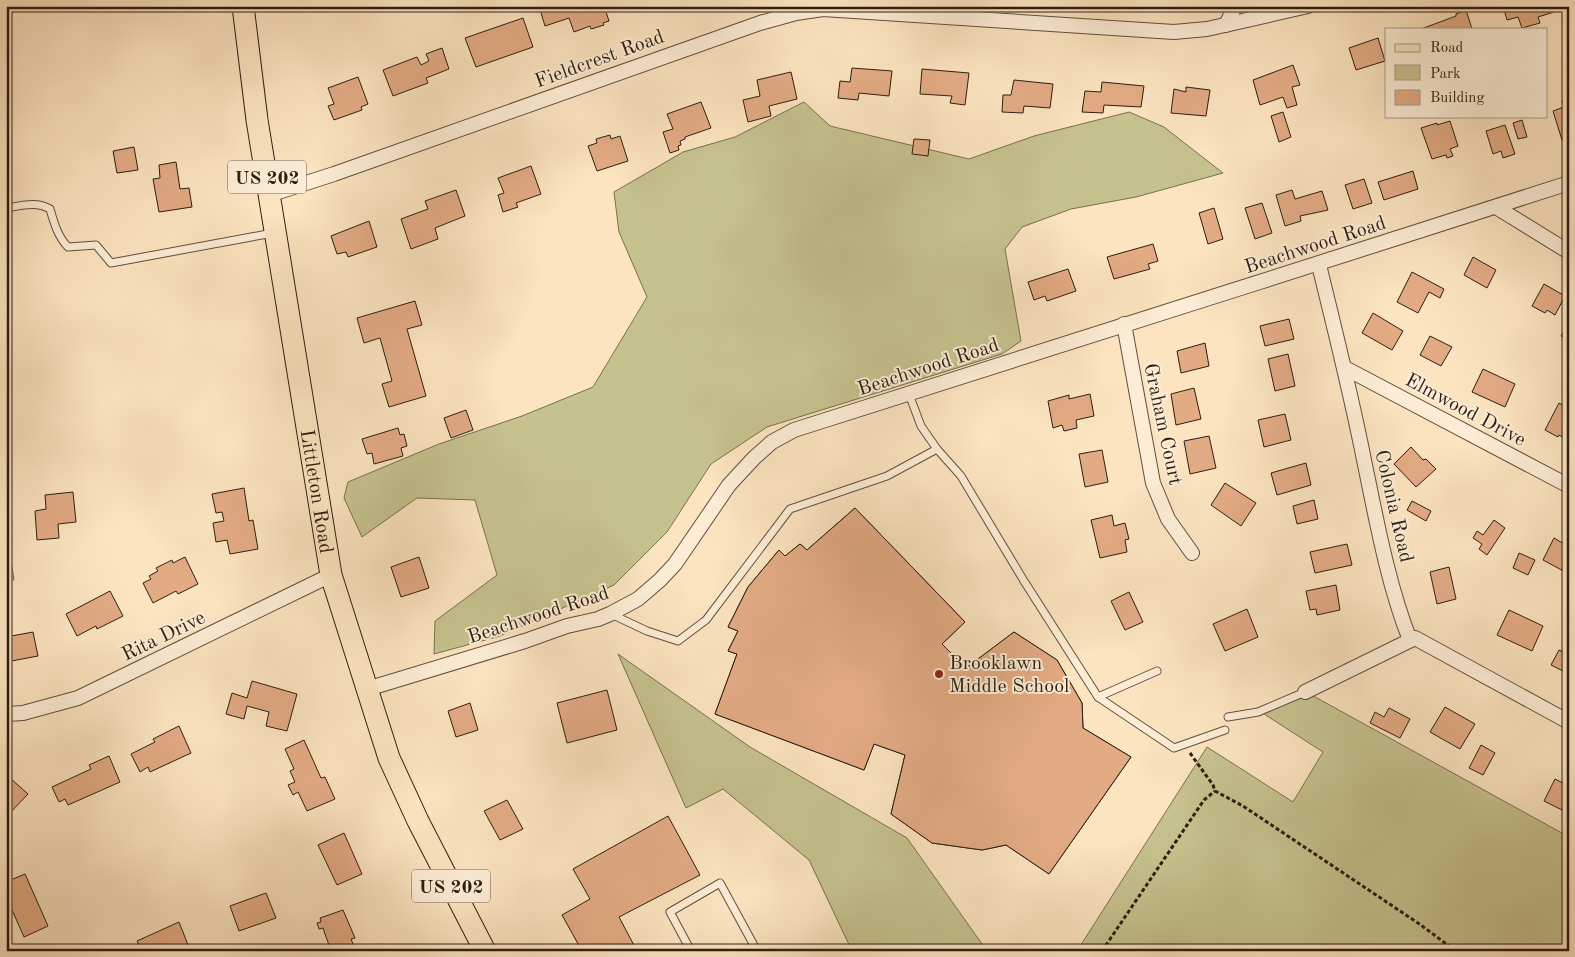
<svg xmlns="http://www.w3.org/2000/svg" width="1575" height="957" viewBox="0 0 1575 957" font-family="'Old Standard TT',serif">
	<style>
		.green { fill: #c6c28e; stroke: #797050 }
		.building { fill: #e3ab84; stroke: #2c1e12; fill-rule: evenodd }
		.lines { fill: none; stroke-linecap: round; stroke-linejoin: round }
		.service-casing { stroke: #60503e; stroke-width: 9 }
		.minor-casing { stroke: #60503e; stroke-width: 16 }
		.primary-casing { stroke: #2c1e12; stroke-width: 23 }
		.path { stroke: #2c1e12; stroke-width: 3; stroke-dasharray: 4 2.5; stroke-linecap: butt }
		.service { stroke: #fdedd6; stroke-width: 7 }
		.minor { stroke: #fdedd6; stroke-width: 14 }
		.primary { stroke: #fce4c0; stroke-width: 21 }
		.poi-dot { fill: #8f2418; stroke: #fdedd6; stroke-width: 2 }
		.labels { text-anchor: middle; stroke-width: 4; stroke-linejoin: round; paint-order: stroke }
		.shield { fill: #fdedd6; stroke: #6b5c4d; stroke-width: 1 }
		.shield-label { font-size: 19px; font-weight: bold; fill: #2c1e12 }
		.street-label { font-size: 20px; fill: #2c1e12; stroke: #fdedd6 }
		.poi-label { font-size: 20px; fill: #2c1e12; stroke: #fdedd6; text-anchor: start }
	</style>
	<rect width="100%" height="100%" fill="#fce4c0"/>
	<filter id="stains"><feTurbulence type="fractalNoise" baseFrequency=".004" numOctaves="4"/><feColorMatrix values="0 0 0 0 .2 0 0 0 0 .09 0 0 0 0 .02 0 0 0 .5 -.17"/></filter>
	<radialGradient id="worn" r=".72"><stop offset=".6" stop-color="#630" stop-opacity="0"/><stop offset="1" stop-color="#630" stop-opacity=".3"/></radialGradient>
	<g class="green">
		<polygon points="804,102 830,126 969,159 1034,136 1129,112 1164,127 1223,173 1136,197 1071,209 1022,227 1005,249 1021,341 1002,354 767,427 711,464 667,532 614,585 500,636 434,654 435,621 497,575 475,500 417,498 362,537 344,498 348,482 439,444 522,416 593,387 647,297 619,232 614,192 683,152 735,137"/>
		<polygon points="6,525 14,580 6,579"/>
		<polygon points="618,654 750,747 907,838 987,951 852,951 809,860 723,789 686,808"/>
		<polygon points="1308,693 1569,837 1569,951 1077,951 1207,747 1293,802 1323,752 1261,712"/>
	</g>
	<g class="building">
		<polygon points="539,6 604,6 609,21 603,23 604,25 591,29 590,26 574,32 569,18 545,26"/>
		<polygon points="1503,6 1556,6 1557,11 1538,17 1540,23 1522,28 1518,17 1507,20"/>
		<polygon points="1466,10 1472,29 1421,29 1456,16 1456,14"/>
		<polygon points="523,18 533,47 476,67 465,38"/>
		<polygon points="1378,38 1385,61 1356,70 1349,48"/>
		<polygon points="442,48 449,69 426,78 428,83 393,96 383,70 417,57 421,65 429,61 426,54"/>
		<polygon points="1293,65 1300,85 1292,87 1297,105 1287,108 1283,97 1260,105 1253,80"/>
		<polygon points="852,68 892,71 889,96 859,93 858,100 838,98 840,81 850,82"/>
		<polygon points="922,69 969,73 965,105 950,103 952,96 920,94"/>
		<polygon points="791,72 797,99 769,106 771,116 748,122 743,100 760,96 757,80"/>
		<polygon points="358,77 368,104 361,107 362,110 334,120 328,106 334,104 328,88"/>
		<polygon points="1014,80 1053,84 1050,108 1024,106 1023,113 1002,112 1003,95 1011,95"/>
		<polygon points="1102,82 1144,86 1141,107 1104,105 1103,113 1082,112 1085,91 1101,92"/>
		<polygon points="1186,87 1210,90 1206,116 1171,113 1174,89 1186,92"/>
		<polygon points="1569,99 1569,124 1566,125 1569,137 1562,140 1553,111 1564,107 1562,101"/>
		<polygon points="701,102 711,128 685,137 685,139 680,141 681,145 678,146 679,150 670,153 663,132 673,129 667,114"/>
		<polygon points="1283,112 1291,137 1279,142 1271,116"/>
		<polygon points="1522,120 1527,137 1518,139 1513,123"/>
		<polygon points="1450,121 1458,146 1450,149 1453,156 1447,158 1446,155 1432,159 1421,128 1437,123 1437,125"/>
		<polygon points="1505,125 1515,154 1503,158 1501,151 1493,154 1486,131"/>
		<polygon points="610,135 611,139 620,136 628,161 597,171 588,146 597,143 596,139"/>
		<polygon points="914,139 930,140 928,156 912,154"/>
		<polygon points="134,147 138,170 117,173 113,151"/>
		<polygon points="176,162 180,189 189,188 192,207 159,212 153,179 160,178 159,165"/>
		<polygon points="531,166 541,194 516,203 518,207 503,212 498,195 504,193 498,178"/>
		<polygon points="1413,171 1418,189 1384,200 1378,182"/>
		<polygon points="1364,179 1372,203 1353,209 1345,185"/>
		<polygon points="456,190 465,216 435,228 438,239 411,249 401,219 428,209 425,201"/>
		<polygon points="1292,190 1295,199 1322,191 1328,210 1300,216 1301,221 1285,226 1276,195"/>
		<polygon points="1262,203 1272,233 1255,239 1245,208"/>
		<polygon points="1214,208 1223,239 1208,244 1199,213"/>
		<polygon points="369,221 377,247 348,257 346,252 337,254 331,236"/>
		<polygon points="1153,244 1158,261 1148,264 1150,269 1114,279 1107,257"/>
		<polygon points="1473,257 1496,270 1487,288 1464,275"/>
		<polygon points="1068,269 1076,291 1047,301 1045,296 1034,300 1028,282"/>
		<polygon points="1412,272 1444,289 1440,298 1429,292 1418,313 1397,302"/>
		<polygon points="1544,284 1565,296 1555,315 1547,310 1545,313 1532,306"/>
		<polygon points="415,301 422,325 407,329 426,396 389,407 382,384 392,381 380,338 364,343 357,318"/>
		<polygon points="1373,313 1403,331 1392,350 1362,333"/>
		<polygon points="1289,319 1294,339 1265,346 1260,326"/>
		<polygon points="1569,322 1569,340 1561,336"/>
		<polygon points="1430,336 1452,347 1441,366 1420,355"/>
		<polygon points="1205,343 1209,366 1181,373 1177,351"/>
		<polygon points="1288,354 1295,386 1275,391 1268,359"/>
		<polygon points="1483,369 1515,384 1505,407 1472,392"/>
		<polygon points="1194,388 1201,419 1176,425 1171,394"/>
		<polygon points="1090,394 1094,416 1076,420 1077,428 1064,431 1062,425 1053,428 1048,401 1069,395 1069,399"/>
		<polygon points="1559,403 1569,409 1569,441 1559,435 1558,437 1545,430"/>
		<polygon points="466,410 473,430 451,438 444,418"/>
		<polygon points="1285,414 1291,440 1264,447 1258,420"/>
		<polygon points="398,428 400,435 404,434 407,446 401,448 403,456 374,464 372,453 367,454 362,439"/>
		<polygon points="1209,436 1216,468 1190,474 1184,441"/>
		<polygon points="1411,447 1423,460 1426,459 1436,469 1416,487 1394,464"/>
		<polygon points="1102,450 1108,482 1085,487 1079,454"/>
		<polygon points="1306,463 1311,485 1277,495 1271,473"/>
		<polygon points="1225,483 1256,503 1241,526 1211,505"/>
		<polygon points="244,488 249,521 253,520 258,549 230,554 227,540 216,542 213,523 224,521 222,512 216,513 212,494"/>
		<polygon points="73,492 76,522 58,524 59,538 37,540 35,511 46,509 45,495"/>
		<polygon points="1314,500 1318,519 1297,524 1293,506"/>
		<polygon points="1412,501 1431,511 1426,521 1407,510"/>
		<path d="M 855,508 L 965,622 L 942,644 L 966,668 L 1014,632 L 1057,660 L 1082,703 L 1083,728 L 1131,757 L 1049,874 L 1006,845 L 982,850 L 932,843 L 891,814 L 905,755 L 874,744 L 864,770 L 715,714 L 737,654 L 728,651 L 738,631 L 728,627 L 748,587 L 779,550 L 785,556 L 800,544 L 807,550 ZM 830,584 L 889,646 L 875,658 L 863,676 L 856,694 L 778,665 ZM 933,652 L 981,702 L 961,717 L 949,734 L 944,757 L 878,733 L 888,707 L 866,698 L 875,678 L 882,668 L 896,654 L 913,671 Z"/>
		<polygon points="855,508 965,622 942,644 966,668 1014,632 1057,660 1082,703 1083,728 1131,757 1049,874 1006,845 982,850 932,843 891,814 905,755 874,744 864,770 715,714 737,654 728,651 738,631 728,627 748,587 779,550 785,556 800,544 807,550"/>
		<polygon points="1112,515 1114,526 1125,523 1129,539 1125,540 1127,552 1100,558 1091,520"/>
		<polygon points="1494,520 1505,528 1487,555 1479,549 1482,544 1473,538 1477,531 1483,535"/>
		<polygon points="1554,538 1566,545 1566,548 1569,550 1569,574 1543,560"/>
		<polygon points="1347,544 1352,565 1315,573 1310,552"/>
		<polygon points="1519,553 1535,560 1528,575 1513,568"/>
		<polygon points="185,557 198,584 178,594 176,591 153,603 143,583 151,579 149,576 158,571 156,568 172,560 173,563"/>
		<polygon points="419,557 429,588 401,597 391,567"/>
		<polygon points="1449,567 1456,599 1437,604 1430,572"/>
		<polygon points="1336,585 1340,610 1317,615 1316,609 1310,610 1306,591"/>
		<polygon points="110,591 123,616 97,629 96,626 77,636 66,614"/>
		<polygon points="1129,592 1143,622 1125,630 1111,601"/>
		<polygon points="1247,609 1258,637 1225,651 1213,624"/>
		<polygon points="1509,610 1543,626 1532,651 1497,635"/>
		<polygon points="33,632 38,656 6,662 6,637"/>
		<polygon points="1559,650 1565,653 1564,655 1569,658 1569,674 1551,665"/>
		<polygon points="252,681 297,694 287,731 266,726 269,712 247,706 244,719 226,714 232,693 247,698"/>
		<polygon points="607,690 617,730 567,743 557,703"/>
		<polygon points="470,703 478,730 456,737 448,711"/>
		<polygon points="1445,707 1475,724 1460,749 1430,732"/>
		<polygon points="1389,708 1410,719 1400,738 1370,723 1375,712 1384,717"/>
		<polygon points="179,726 191,753 150,772 148,767 140,772 131,754 155,742 153,739"/>
		<polygon points="304,740 321,778 325,777 335,799 307,811 298,792 293,795 288,785 295,782 290,771 294,769 285,749"/>
		<polygon points="1481,745 1495,753 1483,775 1469,768"/>
		<polygon points="109,756 120,782 68,805 65,799 59,802 52,787 91,769 89,765"/>
		<polygon points="10,778 28,794 6,817 6,782"/>
		<polygon points="1555,779 1569,786 1569,802 1564,811 1544,801"/>
		<polygon points="507,800 523,829 500,840 484,811"/>
		<polygon points="668,816 700,875 619,917 637,951 582,951 562,915 590,899 573,869"/>
		<polygon points="344,833 362,874 337,885 318,845"/>
		<polygon points="25,874 48,926 24,937 9,903 6,904 6,882"/>
		<polygon points="266,893 276,918 239,931 230,906"/>
		<polygon points="343,910 355,938 351,939 356,951 331,951 323,928 319,929 317,923 321,922 320,918"/>
		<polygon points="179,922 188,945 175,951 142,951 137,941"/>
	</g>
	<g class="lines">
		<defs>
			<g id="service">
				<polyline points="6,6 7,6"/>
				<path d="M 6,208 C 21,206 36,201 50,209 C 54,223 58,237 68,247 L 96,245 L 111,263 L 273,233"/>
				<polyline points="909,394 921,426 937,449 961,476 1024,581 1098,697 1157,671"/>
				<polyline points="611,614 647,631 678,641 706,620 790,509 887,476 937,449"/>
				<polyline points="1098,697 1174,748 1225,730"/>
				<polyline points="1228,717 1258,712 1305,692"/>
				<polyline points="691,951 670,912 720,883 757,951"/>
			</g>
			<g id="minor">
				<polyline points="1226,25 1235,6"/>
				<polyline points="269,195 334,174 760,23 796,13 823,9 1174,32 1207,29 1308,6"/>
				<polyline points="1496,207 1569,252"/>
				<path d="M 1319,265 C 1335,330 1351,394 1364,460 C 1376,518 1388,585 1410,640"/>
				<polyline points="1124,324 1153,483 1168,519 1192,553"/>
				<polyline points="1345,368 1569,486"/>
				<path d="M 367,689 L 525,641 L 567,626 L 598,619 L 610,614 L 638,599 L 660,580 L 675,564 L 729,485 L 754,458 L 772,442 L 794,430 C 1052,348 1311,266 1569,183"/>
				<polyline points="1305,692 1415,638 1569,722"/>
				<polyline points="6,714 23,713 78,698 331,575"/>
			</g>
			<g id="primary">
				<path id="s1" d="M 243,6 L 257,120 L 331,575 L 389,758 L 418,821 L 485,951"/>
			</g>
		</defs>
		<use href="#service" class="service-casing"/>
		<use href="#minor" class="minor-casing"/>
		<use href="#primary" class="primary-casing"/>
		<g class="path">
			<polyline points="1190,753 1213,785 1215,791 1243,806 1418,923 1456,951"/>
			<polyline points="1102,951 1204,800 1215,791"/>
		</g>
		<use href="#service" class="service"/>
		<use href="#minor" class="minor"/>
		<use href="#primary" class="primary"/>
	</g>
	<circle class="poi-dot" cx="939" cy="674" r="5"/>
	<g class="labels">
		<g class="shield">
			<rect x="228" y="160.5" width="78" height="33" rx="4"/>
			<rect x="412" y="869.5" width="78" height="33" rx="4"/>
		</g>
		<g class="shield-label">
			<text x="267" y="184">US 202</text>
			<text x="451" y="893">US 202</text>
		</g>
		<g class="street-label">
			<text transform="translate(599 58) rotate(-20)" y="7">Fieldcrest Road</text>
			<text transform="translate(1315 244) rotate(-18)" y="7">Beachwood Road</text>
			<text transform="translate(928 366) rotate(-18)" y="7">Beachwood Road</text>
			<text transform="translate(1466 409) rotate(28)" y="7">Elmwood Drive</text>
			<text transform="translate(1164 424) rotate(78)" y="7">Graham Court</text>
			<text dy="7" stroke="none"><textPath href="#s1" startOffset="491">Littleton Road</textPath></text>
			<text transform="translate(1395 506) rotate(77)" y="7">Colonia Road</text>
			<text transform="translate(538 614) rotate(-18)" y="7">Beachwood Road</text>
			<text transform="translate(163 635) rotate(-26)" y="7">Rita Drive</text>
		</g>
		<g class="poi-label">
			<text x="949" y="669">Brooklawn<tspan x="949" dy="23">Middle School</tspan></text>
		</g>
	</g>
	<rect width="1575" height="957" fill="none" stroke="#fce4c0" stroke-width="25"/>
	<rect x="8" y="8" width="1560" height="942" fill="none" stroke="#2c1e12" stroke-width="2.5"/>
	<rect x="12" y="12" width="1550" height="932" fill="none" stroke="#2c1e12"/>
	<rect x="1385" y="28" width="162" height="90" fill="#fdedd6" stroke="#a99a88"/>
	<rect x="1395" y="44" width="25" height="8" fill="#fce4c0" stroke="#a99a88"/>
	<text x="1430" y="52" font-size="15" fill="#2c1e12">Road</text>
	<rect x="1395" y="65" width="25" height="15" fill="#c6c28e" stroke="#a99a88"/>
	<text x="1430" y="78" font-size="15" fill="#2c1e12">Park</text>
	<rect x="1395" y="90" width="25" height="15" fill="#e3ab84" stroke="#a99a88"/>
	<text x="1430" y="102" font-size="15" fill="#2c1e12">Building</text>
	<rect width="100%" height="100%" filter="url(#stains)"/>
	<rect width="100%" height="100%" fill="url(#worn)"/>
</svg>
